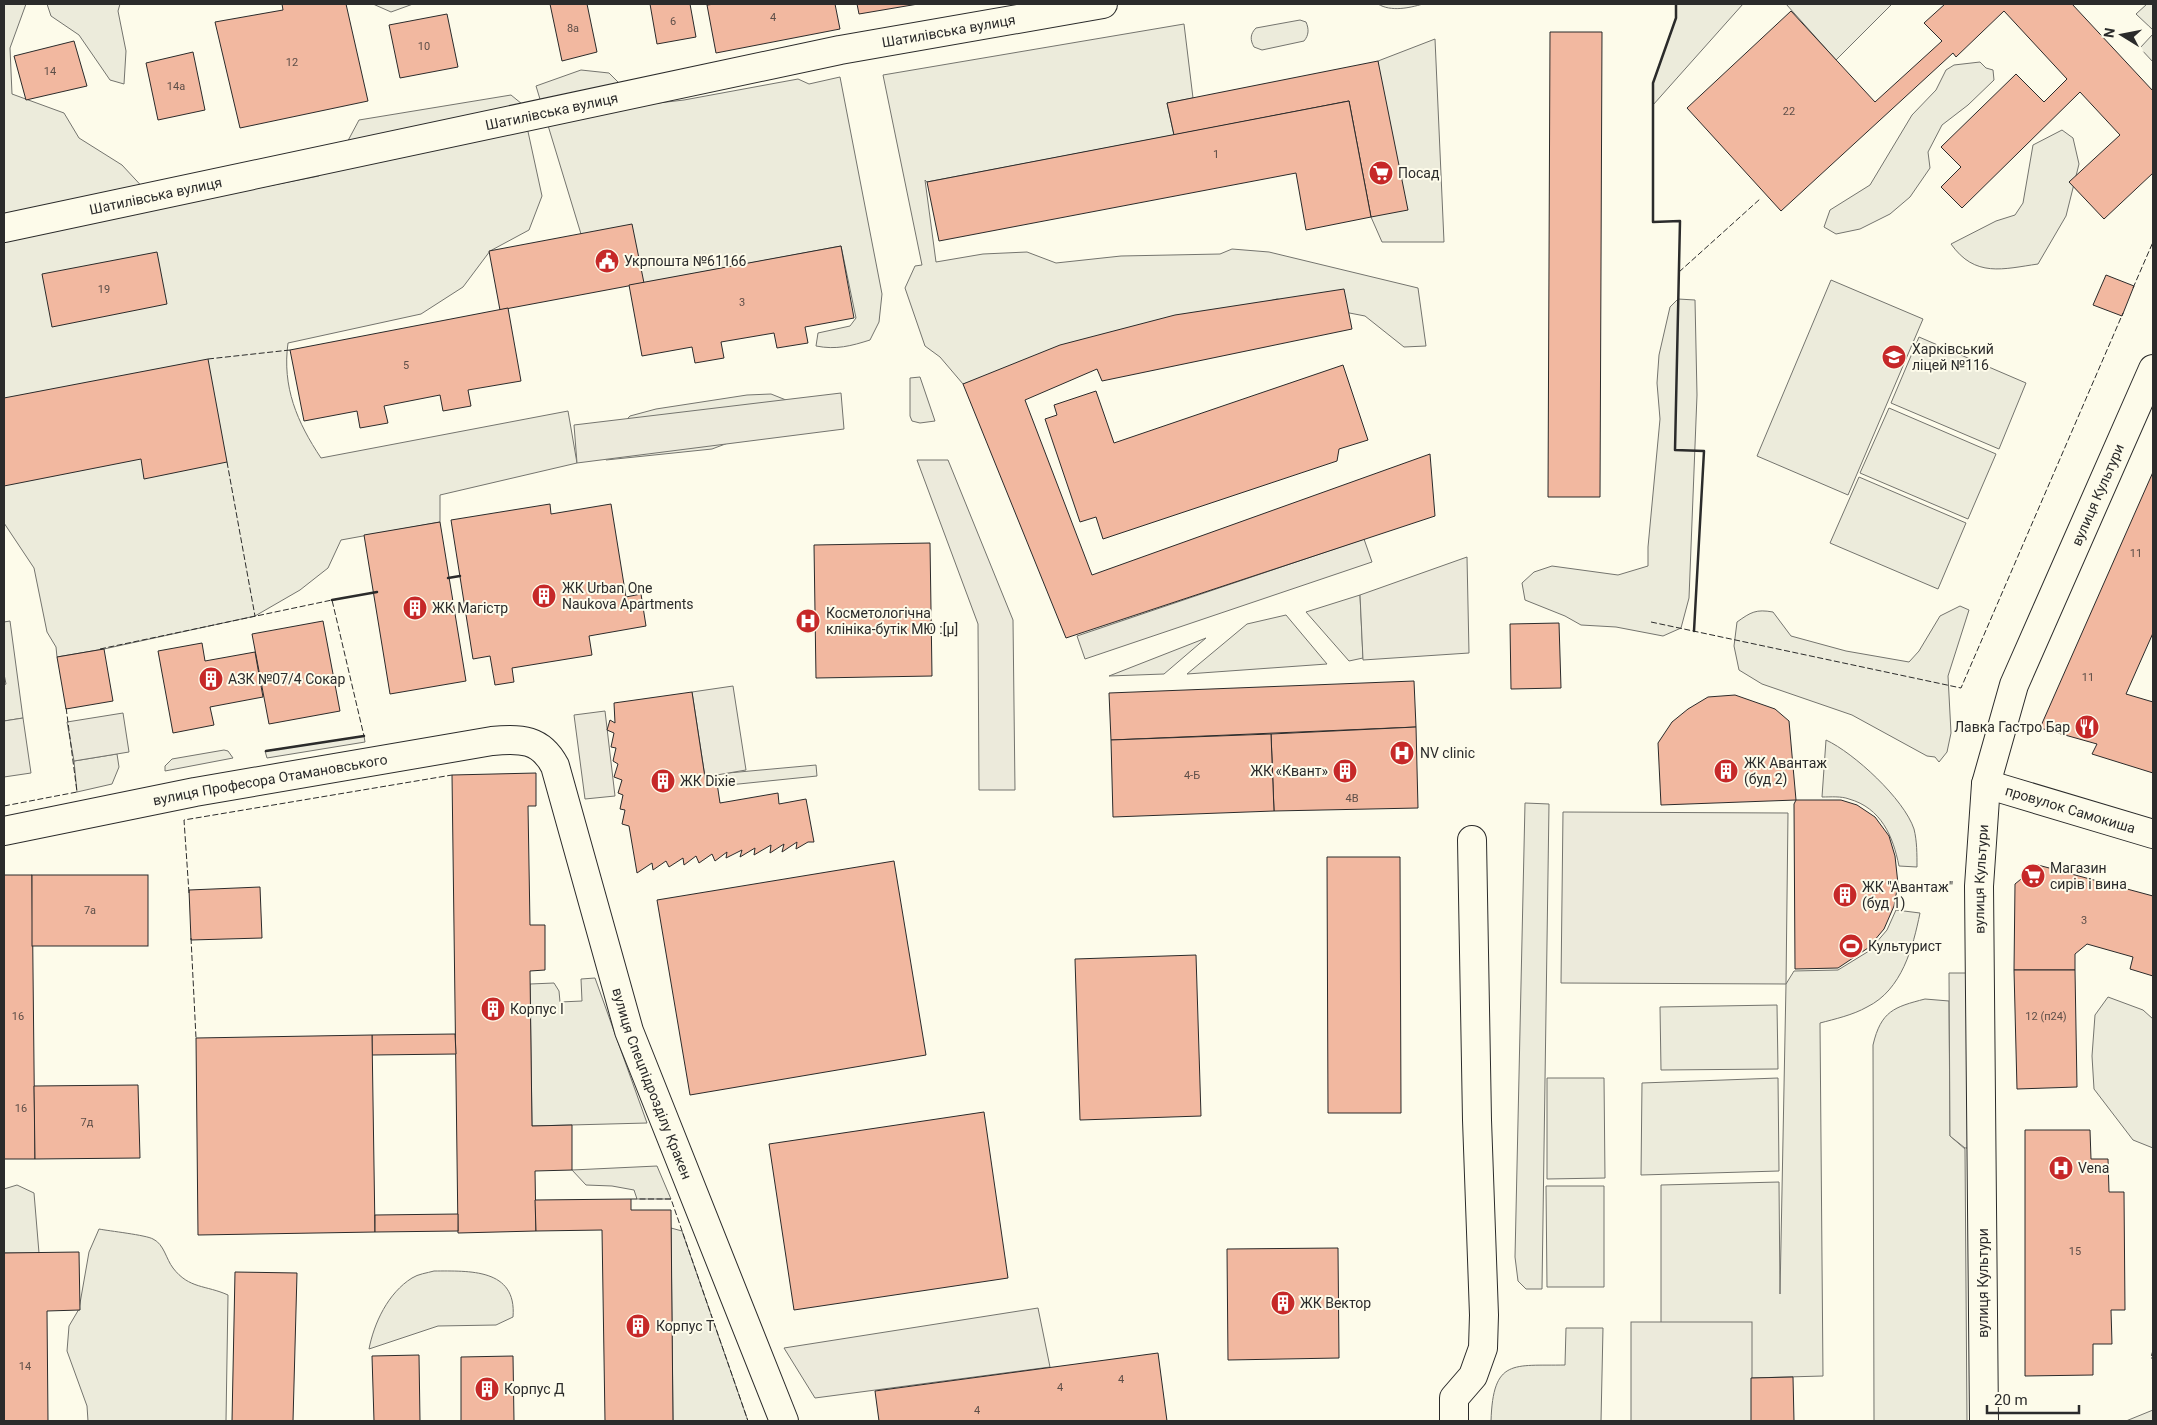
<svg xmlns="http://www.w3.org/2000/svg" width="2157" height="1425" viewBox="0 0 2157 1425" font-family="Roboto,sans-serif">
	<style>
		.green { fill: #ecebdb; stroke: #74746e }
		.parking { fill: #eceadb; stroke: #74746e }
		.building { fill: #f2b8a0; stroke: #2b2b2b }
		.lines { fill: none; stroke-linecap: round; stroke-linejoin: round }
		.minor-casing { stroke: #2b2b2b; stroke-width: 30 }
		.minor { stroke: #fdfbea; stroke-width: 28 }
		.fence { stroke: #2b2b2b; stroke-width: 1; stroke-dasharray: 6 2.5; stroke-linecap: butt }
		.wall { stroke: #2b2b2b; stroke-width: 2.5 }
		.labels { text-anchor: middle; stroke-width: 4; stroke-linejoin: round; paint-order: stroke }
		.number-label { font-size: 11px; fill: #5d4e48 }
		.street-label { font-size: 14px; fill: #2b2b2b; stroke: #fdfbea }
		.poi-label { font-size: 14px; fill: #2b2b2b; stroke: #fdfbea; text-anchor: start }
	</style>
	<rect width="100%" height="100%" fill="#fdfbea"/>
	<g class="green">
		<path d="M 4,4 L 26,4 L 10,48 L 12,94 L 64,113 L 79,138 L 122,165 L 161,207 L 319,176 L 343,150 L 359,120 L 511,95 L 522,104 L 542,196 L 529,230 L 490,251 L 463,287 L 421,314 L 288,343 C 282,387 297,422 321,458 L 568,411 L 577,463 L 440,495 L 440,522 L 341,540 L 328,568 L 300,590 L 255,616 L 104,649 L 57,657 L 56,647 L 47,632 L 34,568 L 4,523 Z"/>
		<polygon points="47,4 120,4 118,11 126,51 124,84 110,80 79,35 51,16"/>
		<polygon points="373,4 413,4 391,12"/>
		<path d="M 1378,4 L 1423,4 C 1409,8 1391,12 1378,4 Z"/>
		<polygon points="1676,4 1743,4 1653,105 1653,83 1676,18"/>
		<polygon points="1786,4 1892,4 1836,60"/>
		<polygon points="2147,4 2153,4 2153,30 2136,14"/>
		<path d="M 1300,20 L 1306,22 C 1309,29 1309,35 1304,41 L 1262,50 L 1254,47 C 1250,40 1250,34 1256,28 Z"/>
		<polygon points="1184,24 1193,98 1167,103 1174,135 927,182 925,180 936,262 983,254 1027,252 1056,263 1121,256 1220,254 1232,249 1269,252 1418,288 1426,346 1404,347 1365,316 1277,299 963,384 940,357 925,346 905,288 915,266 922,265 883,75"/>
		<polygon points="2153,34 2153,62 2140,48"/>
		<polygon points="1435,39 1444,242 1382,242 1371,217 1378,61"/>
		<polygon points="1980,62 1986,68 1993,70 1994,80 1968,105 1942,125 1928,152 1930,168 1910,197 1890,214 1860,229 1836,234 1824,227 1830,210 1870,185 1912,115 1936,90 1946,70 1954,65"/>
		<path d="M 581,70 L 609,73 L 641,105 L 684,100 L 798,79 L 809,84 L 840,77 L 882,294 L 879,322 L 870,340 C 851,346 836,350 816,346 L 818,333 L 850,326 L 856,318 L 841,246 L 644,283 L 581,234 L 536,86 Z"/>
		<path d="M 2062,130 L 2073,138 L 2079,164 L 2066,216 L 2038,264 C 2003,269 1975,278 1951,244 L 1996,221 L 2015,215 L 2023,203 L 2033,145 Z"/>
		<polygon points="1831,280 1923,319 1848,495 1757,456"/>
		<polygon points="1678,299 1695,300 1697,395 1689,598 1681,628 1663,636 1616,627 1581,625 1565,616 1525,600 1522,583 1534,572 1552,566 1618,575 1648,566 1648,547 1660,419 1657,383 1659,355 1670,307"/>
		<polygon points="1919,337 2026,383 1999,449 1891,403"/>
		<polygon points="920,377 935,421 920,423 912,421 910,416 910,378"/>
		<polygon points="771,394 791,402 728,443 712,449 606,460 604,452 615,432 630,416 656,409 747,395"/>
		<polygon points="1889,408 1996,454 1968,519 1860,473"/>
		<polygon points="1859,477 1966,523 1938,589 1830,543"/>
		<polygon points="1360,595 1363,658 1349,661 1306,612"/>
		<path d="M 1960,606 L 1969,610 L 1948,676 L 1951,733 L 1947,752 L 1939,762 L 1935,757 L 1927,756 L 1852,715 L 1762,684 L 1739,670 L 1734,646 L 1737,622 C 1751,612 1756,609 1773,612 L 1791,636 L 1846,651 L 1909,662 L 1919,651 L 1940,616 Z"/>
		<polygon points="1286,615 1327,664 1187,674 1247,624"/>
		<polygon points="10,621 23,718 4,721 4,685 6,684 4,674 4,622"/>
		<polygon points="1206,638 1164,674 1109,676"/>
		<polygon points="364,736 365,742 267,758 265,751"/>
		<path d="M 1826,740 C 1854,753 1904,799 1914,829 C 1917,841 1917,854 1917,867 L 1899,866 C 1893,836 1881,808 1849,799 C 1841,796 1831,797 1822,797 Z"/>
		<polygon points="224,750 228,751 233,758 165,771 165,766 172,759"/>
		<polygon points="117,754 119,767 112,784 77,792 74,761"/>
		<polygon points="816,765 817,776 729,785 728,773"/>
		<polygon points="1525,803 1549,804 1542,1289 1526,1289 1518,1281 1515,1257"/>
		<path d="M 1896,910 L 1920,913 C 1913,947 1902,990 1867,1007 C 1853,1015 1835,1019 1820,1023 L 1823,1376 L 1751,1378 L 1661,1323 L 1661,1185 L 1779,1182 L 1780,1294 L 1786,984 L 1794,971 L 1838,970 L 1869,951 L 1887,930 Z"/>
		<polygon points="595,978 647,1123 532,1126 530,984 554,983 559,991 560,1002 582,1001 581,979"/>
		<polygon points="2108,997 2143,1010 2153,1019 2153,1148 2133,1140 2094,1089 2092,1056 2095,1015"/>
		<path d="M 1925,999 L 1949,1001 L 1950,1136 L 1965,1149 L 1967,1421 L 1874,1421 L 1873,1045 C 1881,1011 1894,1007 1925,999 Z"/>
		<polygon points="1777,1005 1778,1069 1661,1070 1660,1007"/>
		<polygon points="1547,1078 1604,1078 1605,1178 1547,1179"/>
		<polygon points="1778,1078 1779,1171 1641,1175 1642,1083"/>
		<polygon points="657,1166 671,1199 637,1199 634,1190 612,1186 586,1185 572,1170"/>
		<polygon points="17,1185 34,1193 39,1253 4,1253 4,1189"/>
		<polygon points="1546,1186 1604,1186 1604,1287 1547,1287"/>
		<polygon points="671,1228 682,1231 748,1421 673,1421"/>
		<path d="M 99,1229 C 109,1231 146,1235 153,1239 C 164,1244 166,1259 173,1268 C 189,1289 206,1285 228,1295 L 226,1421 L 88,1421 L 87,1406 L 67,1351 L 69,1326 L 79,1309 L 89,1252 Z"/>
		<path d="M 434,1271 C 469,1271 517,1268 513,1317 L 496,1325 L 438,1326 L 369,1349 C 374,1323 388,1293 412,1278 C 418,1274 427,1273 434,1271 Z"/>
		<path d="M 1566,1328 L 1603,1328 L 1601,1421 L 1491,1421 C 1493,1358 1513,1366 1565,1365 Z"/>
		<polygon points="2153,1410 2153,1421 2126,1421"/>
	</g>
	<g class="parking">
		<polygon points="841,393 844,429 577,463 574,425"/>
		<polygon points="917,460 948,460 1013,620 1015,790 979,790 978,624"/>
		<polygon points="1364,539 1372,562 1085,659 1077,636"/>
		<polygon points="1467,557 1469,653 1363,660 1360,595"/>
		<polygon points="733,686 746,770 705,777 692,692"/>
		<polygon points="605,711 615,796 585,799 574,715"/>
		<polygon points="123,713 129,752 74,761 67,722"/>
		<polygon points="23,718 31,773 4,777 4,721"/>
		<polygon points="1563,812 1788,813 1786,984 1561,983"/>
		<polygon points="1949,973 1972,973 1974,1148 1965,1148 1950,1136"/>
		<polygon points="1038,1308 1050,1367 815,1398 784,1348"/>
		<rect x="1631" y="1322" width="121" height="99"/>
	</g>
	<g class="building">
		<polygon points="282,4 346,4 368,101 240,128 215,22 283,10"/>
		<polygon points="550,4 587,4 597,52 562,61"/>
		<polygon points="650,4 690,4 696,37 657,44"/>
		<polygon points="715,4 835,4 840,29 716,53 707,5"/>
		<polygon points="857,4 918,4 859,14"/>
		<polygon points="1945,4 2072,4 2153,91 2153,173 2104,219 2069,182 2120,135 2080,92 1962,208 1941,187 1961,167 1941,147 2016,74 2044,102 2067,79 2004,11 1956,57 1953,53 1781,211 1687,108 1791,11 1875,102 1942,41 1924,23"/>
		<polygon points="447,14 458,67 400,78 389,25"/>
		<polygon points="1550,32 1602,32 1600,497 1548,497"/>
		<polygon points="74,41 87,86 26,100 14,56"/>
		<polygon points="193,52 205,110 158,120 146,63"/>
		<polygon points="1378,61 1408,210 1371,217 1349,101 1174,135 1167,103"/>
		<polygon points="1349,101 1371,217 1306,230 1296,173 939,241 927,182"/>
		<polygon points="632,224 644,283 500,310 489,251"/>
		<polygon points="841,246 854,318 805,327 808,343 777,348 774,333 721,342 724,358 695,363 692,347 642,356 629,285"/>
		<polygon points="157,252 167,304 52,327 42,274"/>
		<polygon points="2106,275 2134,286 2122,316 2093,305"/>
		<polygon points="1344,289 1352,329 1102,381 1097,369 1025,400 1092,575 1430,454 1435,516 1066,638 963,384 1060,345 1175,315"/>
		<polygon points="508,308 521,381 468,390 471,406 443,411 440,395 384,406 388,423 360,428 357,411 304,421 290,350"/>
		<polygon points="208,359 227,462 144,479 141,459 4,486 4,398"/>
		<polygon points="1343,365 1368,440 1339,449 1337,461 1103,539 1096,517 1080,522 1045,419 1057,415 1054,405 1096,391 1114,443"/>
		<polygon points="2153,472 2153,633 2126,694 2153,702 2153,773 2092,754 2097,744 2040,728"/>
		<polygon points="550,504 551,514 611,504 626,597 641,594 646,626 589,636 592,655 512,668 514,682 495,685 490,656 473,659 451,520"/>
		<polygon points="440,522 466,681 390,694 364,535"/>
		<polygon points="930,543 932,676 816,678 814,545"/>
		<polygon points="323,621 340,711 269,724 252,634"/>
		<polygon points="1559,623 1561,688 1511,689 1510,624"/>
		<polygon points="202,643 205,661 255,652 263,697 210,707 214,725 173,733 158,651"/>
		<polygon points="104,649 113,701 66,709 57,657"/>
		<polygon points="1414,681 1416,727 1111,740 1109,693"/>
		<polygon points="692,692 706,784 717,783 720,803 778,793 779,804 806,799 814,842 808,842 796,849 797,842 782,852 784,844 770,853 771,845 754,855 755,848 740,857 742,850 726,858 727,852 715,861 712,854 699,863 696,856 684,865 683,858 669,867 666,861 653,870 652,863 637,873 629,826 622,824 625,810 620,809 623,795 618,793 622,780 614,777 618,764 613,761 616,748 611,747 614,733 607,730 610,720 615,723 614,703"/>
		<polygon points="1735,695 1775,709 1789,721 1796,800 1661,805 1658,743 1672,722 1688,709 1708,697"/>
		<polygon points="1416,727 1418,808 1274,811 1271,734"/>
		<polygon points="1271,734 1274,811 1113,817 1111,740"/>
		<polygon points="536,773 536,806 528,806 530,925 545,925 545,970 530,971 532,1126 572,1125 572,1170 535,1171 536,1231 458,1233 452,775"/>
		<polygon points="1796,800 1841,800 1857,805 1875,817 1889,836 1895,856 1898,884 1894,906 1884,929 1868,948 1838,968 1795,969 1794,804"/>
		<polygon points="1327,857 1400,857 1401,1113 1328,1113"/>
		<polygon points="894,861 926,1055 690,1095 657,900"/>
		<polygon points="2038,865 2153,896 2153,976 2130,969 2133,957 2087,944 2075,954 2075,970 2014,970 2015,884"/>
		<polygon points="4,875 32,875 35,1159 4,1159"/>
		<rect x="32" y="875" width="116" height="71"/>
		<polygon points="260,887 262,938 191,940 189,890"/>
		<polygon points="1196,955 1201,1116 1080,1120 1075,959"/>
		<polygon points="2014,970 2075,970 2077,1087 2017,1089"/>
		<polygon points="455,1034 456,1054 372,1055 372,1035"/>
		<polygon points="372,1035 375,1232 198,1235 196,1038"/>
		<polygon points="138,1085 140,1158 35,1159 34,1086"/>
		<polygon points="984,1112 1008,1278 794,1310 769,1144"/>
		<polygon points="2025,1130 2090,1130 2091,1159 2108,1159 2109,1192 2124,1192 2125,1310 2111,1310 2112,1344 2093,1344 2093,1375 2025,1376"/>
		<polygon points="631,1199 631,1210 671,1210 673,1421 605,1421 602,1230 536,1231 535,1200"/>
		<polygon points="458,1214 458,1231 375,1232 375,1215"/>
		<polygon points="1338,1248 1339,1358 1228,1360 1227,1249"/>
		<polygon points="79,1252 80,1310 47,1311 48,1421 4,1421 4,1253"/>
		<polygon points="235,1272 297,1273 293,1421 232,1421"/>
		<polygon points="1158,1353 1167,1421 879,1421 875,1391"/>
		<polygon points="419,1355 420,1421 374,1421 372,1356"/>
		<polygon points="513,1356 514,1421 461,1421 461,1357"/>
		<polygon points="1793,1377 1794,1421 1751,1421 1751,1378"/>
	</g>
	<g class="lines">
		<defs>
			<g id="minor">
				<path id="s1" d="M 4,228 L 840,50 L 1103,4"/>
				<path id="s2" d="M 1986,784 L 2153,834"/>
				<path id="s3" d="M 4,831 L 195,792 L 492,741 C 521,738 541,739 555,766 L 629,1031 L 784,1421"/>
				<polyline points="1454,1421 1454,1398 1473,1376 1483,1348 1484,1315 1477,1120 1472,840"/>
				<path id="s4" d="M 1984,1421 L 1979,886 L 1986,784 L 2014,685 L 2153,369"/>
			</g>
		</defs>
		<use href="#minor" class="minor-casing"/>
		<use href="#minor" class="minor"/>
		<g class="fence">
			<polyline points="1679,272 1760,199"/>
			<polyline points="2133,288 2153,242"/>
			<polyline points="208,359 290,350"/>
			<polyline points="227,462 255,616"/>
			<polyline points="1651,622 1961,688 2123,313"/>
			<polyline points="100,649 332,600 364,736"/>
			<polyline points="4,806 77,792 66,707"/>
			<polyline points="189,893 184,820 452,775"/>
			<polyline points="191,938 196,1038"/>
			<polyline points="631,1199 671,1199 748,1421"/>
			<polyline points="2153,1350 2151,1358 2153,1358"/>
		</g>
		<g class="wall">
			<polyline points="1676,4 1676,18 1653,83 1653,222 1680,221 1675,450 1704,451 1694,631"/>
			<polyline points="448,578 460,576"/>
			<polyline points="332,600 377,592"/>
			<polyline points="266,751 364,736"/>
		</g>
	</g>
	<defs>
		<symbol id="supermarket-disc" viewBox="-11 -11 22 22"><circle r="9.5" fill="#c62828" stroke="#fdfbea"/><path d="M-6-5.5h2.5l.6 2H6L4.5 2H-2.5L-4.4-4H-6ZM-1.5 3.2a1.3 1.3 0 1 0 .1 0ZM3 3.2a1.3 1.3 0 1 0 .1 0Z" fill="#fff"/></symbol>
		<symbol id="civic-disc" viewBox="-11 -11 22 22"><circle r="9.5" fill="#c62828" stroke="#fdfbea"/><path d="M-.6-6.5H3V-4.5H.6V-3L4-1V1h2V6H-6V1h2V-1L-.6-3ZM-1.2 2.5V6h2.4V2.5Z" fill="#fff"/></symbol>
		<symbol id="school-disc" viewBox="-11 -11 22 22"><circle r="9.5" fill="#c62828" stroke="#fdfbea"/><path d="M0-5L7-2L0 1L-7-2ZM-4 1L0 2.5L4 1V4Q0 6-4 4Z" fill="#fff"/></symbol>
		<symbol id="building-disc" viewBox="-11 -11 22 22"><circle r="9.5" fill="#c62828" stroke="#fdfbea"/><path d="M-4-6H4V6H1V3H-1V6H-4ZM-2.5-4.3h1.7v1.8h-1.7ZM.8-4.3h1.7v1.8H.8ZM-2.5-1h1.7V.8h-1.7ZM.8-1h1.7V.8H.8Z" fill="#fff"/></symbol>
		<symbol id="hospital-disc" viewBox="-11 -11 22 22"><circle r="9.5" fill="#c62828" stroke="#fdfbea"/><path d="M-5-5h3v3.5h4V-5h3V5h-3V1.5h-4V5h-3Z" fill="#fff"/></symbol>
		<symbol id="restaurant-disc" viewBox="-11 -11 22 22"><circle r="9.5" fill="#c62828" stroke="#fdfbea"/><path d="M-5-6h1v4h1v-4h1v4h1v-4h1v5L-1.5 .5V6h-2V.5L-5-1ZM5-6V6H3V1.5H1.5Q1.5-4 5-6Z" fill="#fff"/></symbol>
		<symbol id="stadium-disc" viewBox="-11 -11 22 22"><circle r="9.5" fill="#c62828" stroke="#fdfbea"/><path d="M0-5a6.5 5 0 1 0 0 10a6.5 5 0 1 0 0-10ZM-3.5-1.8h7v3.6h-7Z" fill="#fff"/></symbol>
	</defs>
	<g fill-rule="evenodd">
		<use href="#supermarket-disc" x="1367" y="159" width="28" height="28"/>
		<use href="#civic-disc" x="593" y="247" width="28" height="28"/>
		<use href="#school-disc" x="1880" y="343" width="28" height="28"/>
		<use href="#building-disc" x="530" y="582" width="28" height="28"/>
		<use href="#building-disc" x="401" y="594" width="28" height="28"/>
		<use href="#hospital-disc" x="794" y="607" width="28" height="28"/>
		<use href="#building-disc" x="197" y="665" width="28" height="28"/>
		<use href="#restaurant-disc" x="2073" y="713" width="28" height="28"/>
		<use href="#hospital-disc" x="1388" y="739" width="28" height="28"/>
		<use href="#building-disc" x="1331" y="757" width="28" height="28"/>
		<use href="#building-disc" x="1712" y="757" width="28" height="28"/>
		<use href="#building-disc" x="649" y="767" width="28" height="28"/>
		<use href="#supermarket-disc" x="2019" y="862" width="28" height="28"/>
		<use href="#building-disc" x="1831" y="881" width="28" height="28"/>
		<use href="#stadium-disc" x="1837" y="932" width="28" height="28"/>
		<use href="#building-disc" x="479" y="995" width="28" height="28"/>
		<use href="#hospital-disc" x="2047" y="1154" width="28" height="28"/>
		<use href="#building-disc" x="1269" y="1289" width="28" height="28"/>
		<use href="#building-disc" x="624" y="1312" width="28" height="28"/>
		<use href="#building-disc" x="473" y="1375" width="28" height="28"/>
	</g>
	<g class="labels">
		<g class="number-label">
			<text x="773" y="21">4</text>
			<text x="673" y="25">6</text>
			<text x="573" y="32">8а</text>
			<text x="424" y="50">10</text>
			<text x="292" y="66">12</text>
			<text x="50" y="75">14</text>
			<text x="176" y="90">14а</text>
			<text x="1789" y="115">22</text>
			<text x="1216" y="158">1</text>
			<text x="104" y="293">19</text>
			<text x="742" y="306">3</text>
			<text x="406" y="369">5</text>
			<text x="2136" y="557">11</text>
			<text x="2088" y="681">11</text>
			<text x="1192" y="779">4-Б</text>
			<text x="1352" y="802">4В</text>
			<text x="90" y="914">7а</text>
			<text x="2084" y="924">3</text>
			<text x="18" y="1020">16</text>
			<text x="2046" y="1020">12 (п24)</text>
			<text x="21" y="1112">16</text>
			<text x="87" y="1126">7д</text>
			<text x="2075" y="1255">15</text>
			<text x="25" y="1370">14</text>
			<text x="1121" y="1383">4</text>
			<text x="1060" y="1391">4</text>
			<text x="977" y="1414">4</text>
		</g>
		<g class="street-label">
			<text dy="5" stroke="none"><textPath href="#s1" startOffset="965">Шатилівська вулиця</textPath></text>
			<text dy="5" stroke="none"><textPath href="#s1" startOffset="560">Шатилівська вулиця</textPath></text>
			<text dy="5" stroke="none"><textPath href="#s1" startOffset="155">Шатилівська вулиця</textPath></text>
			<text dy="5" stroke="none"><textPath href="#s4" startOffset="948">вулиця Культури</textPath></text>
			<text dy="5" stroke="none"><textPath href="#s3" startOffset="271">вулиця Професора Отамановського</textPath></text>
			<text dy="5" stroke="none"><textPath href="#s2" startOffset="88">провулок Самокиша</textPath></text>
			<text dy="5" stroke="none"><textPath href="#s4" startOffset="542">вулиця Культури</textPath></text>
			<text dy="5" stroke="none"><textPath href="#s3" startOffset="902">вулиця Спецпідрозділу Кракен</textPath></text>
			<text transform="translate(1983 1283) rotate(-90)" y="5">вулиця Культури</text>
		</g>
		<g class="poi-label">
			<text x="1398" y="178">Посад</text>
			<text x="624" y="266">Укрпошта №61166</text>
			<text x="1912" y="354">Харківський<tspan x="1912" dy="16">ліцей №116</tspan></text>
			<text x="562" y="593">ЖК Urban One<tspan x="562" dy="16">Naukova Apartments</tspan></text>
			<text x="432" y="613">ЖК Магістр</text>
			<text x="826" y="618">Косметологічна<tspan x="826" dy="16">клініка-бутік МЮ :[μ]</tspan></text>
			<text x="228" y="684">АЗК №07/4 Сокар</text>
			<text x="2070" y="732" text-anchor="end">Лавка Гастро Бар</text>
			<text x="1420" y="758">NV clinic</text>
			<text x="1744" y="768">ЖК Авантаж<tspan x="1744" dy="16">(буд 2)</tspan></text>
			<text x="1328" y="776" text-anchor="end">ЖК «Квант»</text>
			<text x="680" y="786">ЖК Dixie</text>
			<text x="2050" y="873">Магазин<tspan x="2050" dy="16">сирів і вина</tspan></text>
			<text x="1862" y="892">ЖК "Авантаж"<tspan x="1862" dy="16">(буд 1)</tspan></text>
			<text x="1868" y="951">Культурист</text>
			<text x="510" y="1014">Корпус І</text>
			<text x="2078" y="1173">Vena</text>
			<text x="1300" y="1308">ЖК Вектор</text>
			<text x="656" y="1331">Корпус T</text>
			<text x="504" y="1394">Корпус Д</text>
		</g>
	</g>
	<rect width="2157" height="1425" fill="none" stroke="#2b2b2b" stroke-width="10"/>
	<g transform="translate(2122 35) rotate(280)" stroke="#fdfbea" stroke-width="4" paint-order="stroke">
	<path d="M0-4L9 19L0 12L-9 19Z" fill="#2b2b2b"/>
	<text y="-8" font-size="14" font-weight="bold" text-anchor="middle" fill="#2b2b2b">N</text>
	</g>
	<path d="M1987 1405v8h92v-8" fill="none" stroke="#2b2b2b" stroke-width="2.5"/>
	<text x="1994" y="1405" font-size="15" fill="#2b2b2b" stroke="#fdfbea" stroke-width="4" paint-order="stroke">20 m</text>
</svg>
